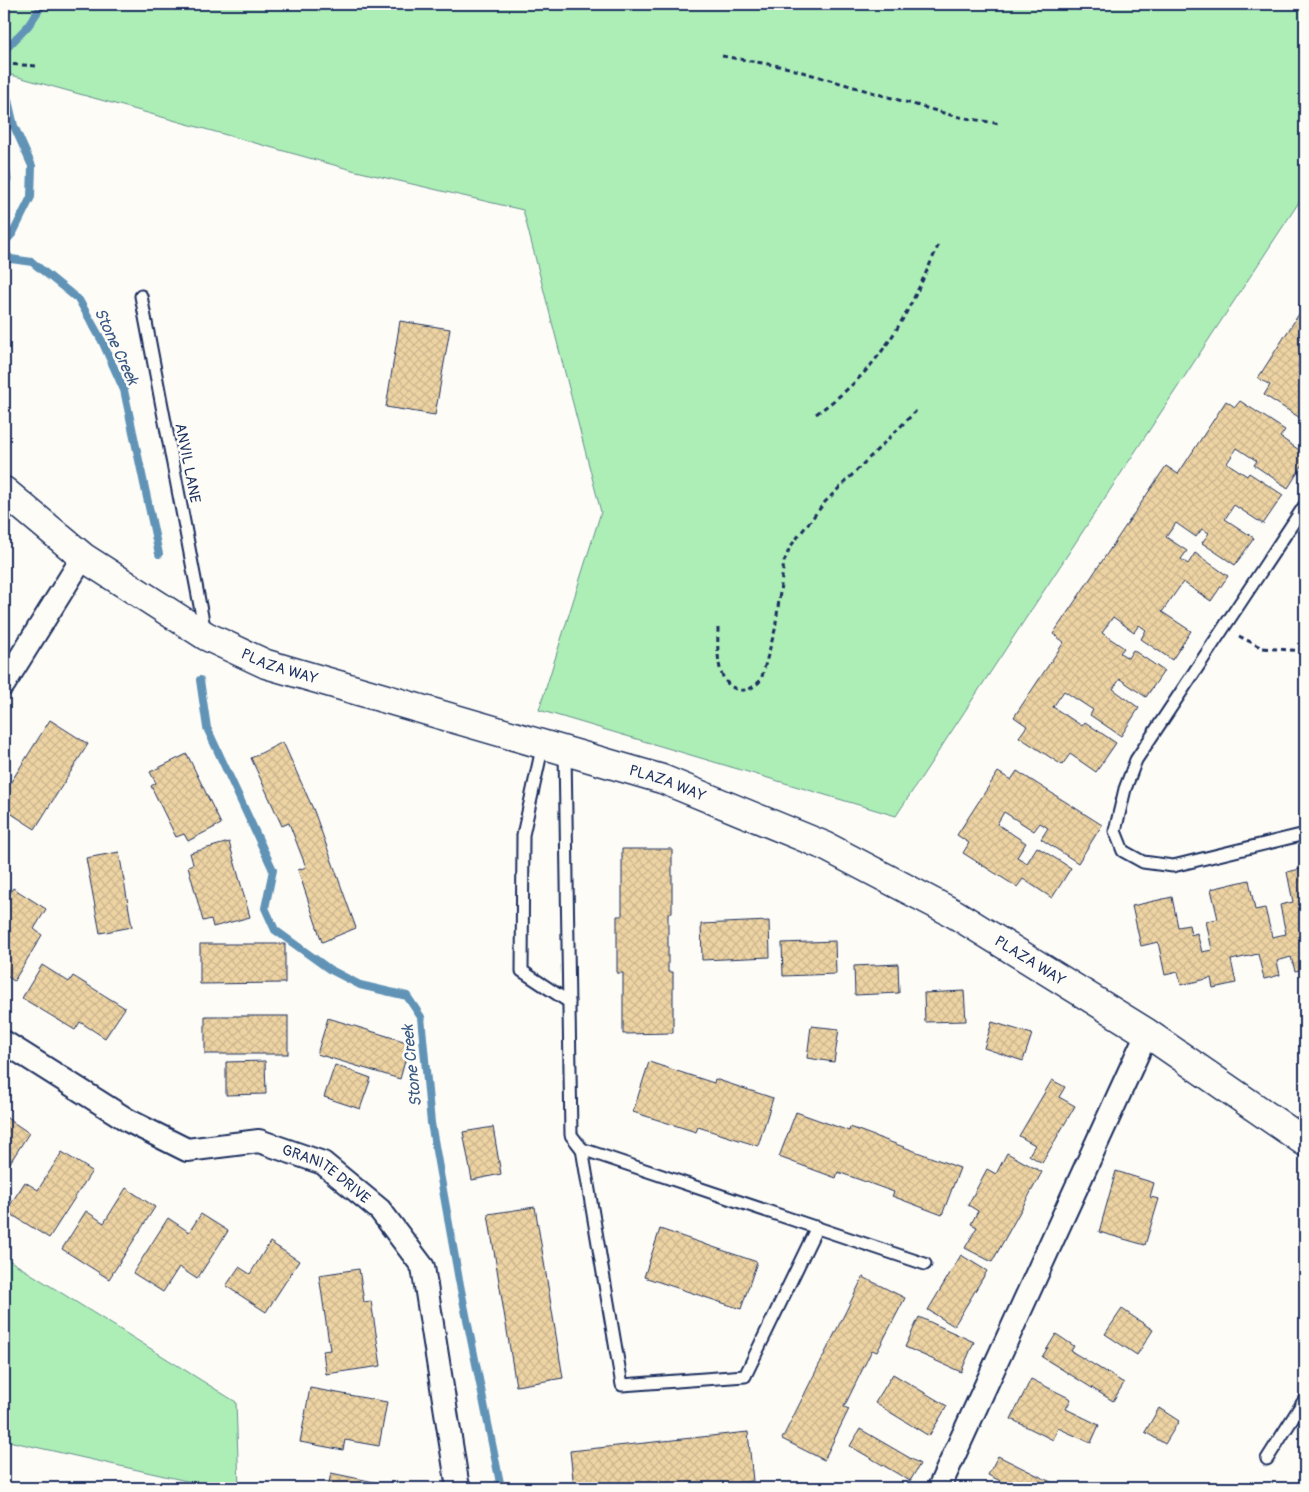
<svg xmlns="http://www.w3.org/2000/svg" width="1309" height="1492" viewBox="0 0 1309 1492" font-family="Pangolin,sans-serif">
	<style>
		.green { fill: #adeeb7; stroke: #648e8a }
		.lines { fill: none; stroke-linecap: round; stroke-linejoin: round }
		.stream { stroke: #6193b6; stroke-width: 8 }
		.building { fill: url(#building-cross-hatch); stroke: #1b2f5e }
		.service-casing { stroke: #1b2f5e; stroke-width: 15 }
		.minor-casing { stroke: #1b2f5e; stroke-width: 26 }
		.secondary-casing { stroke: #1b2f5e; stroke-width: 31 }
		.path { stroke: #1b2f5e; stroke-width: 3; stroke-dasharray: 5 4; stroke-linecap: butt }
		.service { stroke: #fdfcf7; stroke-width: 11 }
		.minor { stroke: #fdfcf7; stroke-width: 22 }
		.secondary { stroke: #fdfcf7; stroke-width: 28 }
		.labels { text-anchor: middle; stroke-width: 5; stroke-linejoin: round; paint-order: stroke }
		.street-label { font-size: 15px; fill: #1b2f5e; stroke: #fdfcf7 }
		.water-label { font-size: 16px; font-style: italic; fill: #385883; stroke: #fdfcf7 }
	</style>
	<defs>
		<pattern id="building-cross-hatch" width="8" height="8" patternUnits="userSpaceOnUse" patternTransform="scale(1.25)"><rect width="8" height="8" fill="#eed4a3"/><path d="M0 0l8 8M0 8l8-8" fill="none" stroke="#ccb68f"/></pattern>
	</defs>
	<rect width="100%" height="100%" fill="#fdfcf7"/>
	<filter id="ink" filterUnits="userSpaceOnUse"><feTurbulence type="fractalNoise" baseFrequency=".02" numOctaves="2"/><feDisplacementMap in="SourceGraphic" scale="10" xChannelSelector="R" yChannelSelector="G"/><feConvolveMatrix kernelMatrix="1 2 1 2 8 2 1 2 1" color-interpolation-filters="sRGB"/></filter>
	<g filter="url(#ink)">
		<g class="green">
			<polygon points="4,4 1305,4 1305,193 896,816 539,710 601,512 523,210 352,170 4,73"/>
			<polygon points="4,126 11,180 4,191"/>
			<polygon points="4,1257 236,1402 239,1488 218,1488 4,1440"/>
		</g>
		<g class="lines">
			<g class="stream">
				<polyline points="4,51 28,26 43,4"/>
				<polyline points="4,83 14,126 32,166 31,197 13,233 4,243"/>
				<polyline points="4,252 11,259 32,262 79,300 102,341 124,390 159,554"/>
				<polyline points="200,680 207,728 273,870 265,908 275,930 329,969 360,985 407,996 421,1017 431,1123 459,1280 501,1488"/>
			</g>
		</g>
		<g class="building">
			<polygon points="1299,314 1305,318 1305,355 1298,366 1305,371 1305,421 1264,395 1270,385 1258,378"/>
			<polygon points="400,321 450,329 435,415 386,407"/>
			<polygon points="1226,401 1235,407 1240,401 1285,430 1280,437 1305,454 1305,461 1288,488 1254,465 1257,461 1237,448 1227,463 1247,476 1249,473 1283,495 1263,524 1234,505 1225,519 1254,538 1235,565 1202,543 1209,533 1202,529 1196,537 1176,523 1166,537 1187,551 1181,559 1188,564 1195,553 1228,576 1211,601 1183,582 1162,612 1191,631 1172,660 1141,639 1146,630 1139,625 1134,632 1113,617 1102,633 1124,648 1120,653 1128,658 1133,650 1164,671 1146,697 1120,679 1113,689 1139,708 1121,736 1090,715 1093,710 1064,691 1053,707 1082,726 1085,722 1116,743 1096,772 1070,754 1062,765 1019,737 1027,726 1014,717 1064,642 1053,634 1166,466 1178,474"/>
			<polygon points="50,720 88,744 35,829 4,809 4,793"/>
			<polygon points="283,742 314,811 356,928 322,942 298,870 306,867 289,823 282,826 251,758"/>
			<polygon points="187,754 221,824 188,841 184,834 176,837 151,786 156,783 150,772"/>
			<polygon points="1017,771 1102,825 1078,863 1041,839 1048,828 1040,823 1034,831 1004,812 997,824 1026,843 1017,857 1027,863 1037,847 1071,868 1052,898 1023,879 1017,887 963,853 969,843 957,835 998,772 1011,780"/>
			<polygon points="229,842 250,917 213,927 211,919 203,921 188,866 193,864 190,853"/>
			<polygon points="622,849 672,849 672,913 668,913 668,972 673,972 673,1033 623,1034 623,973 617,973 617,916 622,916"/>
			<polygon points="119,852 132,927 100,933 86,858"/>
			<polygon points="1305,868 1305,944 1302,945 1305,954 1305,969 1295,971 1291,957 1277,961 1280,975 1264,979 1258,954 1231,960 1236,983 1213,988 1211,978 1181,985 1178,972 1165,975 1158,942 1141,946 1132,906 1172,897 1178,927 1189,925 1191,935 1197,933 1202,952 1212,950 1206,921 1218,919 1211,889 1249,880 1255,910 1265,908 1272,937 1286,934 1280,905 1293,902 1287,872"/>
			<polygon points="13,888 46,909 34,929 42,935 14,981 4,974 4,903"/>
			<polygon points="769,921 770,957 702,960 701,924"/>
			<polygon points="835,941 836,974 783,976 782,943"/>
			<polygon points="200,944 285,944 285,983 200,984"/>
			<polygon points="898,964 899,993 855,995 854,966"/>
			<polygon points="42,965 69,982 73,976 125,1008 105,1038 80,1022 75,1030 22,998"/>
			<polygon points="964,991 966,1021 925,1022 924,993"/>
			<rect x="205" y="1016" width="83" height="38"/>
			<polygon points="328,1018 410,1043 400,1079 317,1054"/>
			<polygon points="992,1022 1032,1034 1023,1061 984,1048"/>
			<polygon points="811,1026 839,1029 834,1062 807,1058"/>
			<polygon points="265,1061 266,1094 226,1095 226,1062"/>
			<polygon points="649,1062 714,1083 715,1079 773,1098 758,1146 698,1127 696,1132 633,1112"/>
			<polygon points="335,1065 371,1078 360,1109 324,1097"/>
			<polygon points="1052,1080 1065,1087 1059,1097 1075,1106 1042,1163 1029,1155 1035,1145 1019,1136"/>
			<polygon points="796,1112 849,1131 850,1127 960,1168 942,1215 892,1196 894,1192 838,1172 836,1178 779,1157"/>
			<polygon points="4,1116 29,1133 4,1172"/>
			<polygon points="493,1127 501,1174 472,1180 463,1132"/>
			<polygon points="62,1152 92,1171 49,1238 6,1211 25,1182 38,1190"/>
			<polygon points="1007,1153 1042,1172 992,1262 965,1248 977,1227 971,1224 978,1211 968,1205 987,1169 996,1174"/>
			<polygon points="1116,1171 1154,1183 1150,1197 1159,1199 1145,1245 1099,1232"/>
			<polygon points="126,1188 155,1207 109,1279 62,1249 86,1211 104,1223"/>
			<polygon points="535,1207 563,1378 516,1386 488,1214"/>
			<polygon points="201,1214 228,1231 197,1279 179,1267 163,1292 133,1273 168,1218 189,1232"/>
			<polygon points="660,1229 757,1262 741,1309 644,1277"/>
			<polygon points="270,1242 299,1261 266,1312 226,1286 239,1267 250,1274"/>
			<polygon points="961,1255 987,1271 954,1326 928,1310"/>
			<polygon points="359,1269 364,1302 371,1301 381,1366 326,1374 323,1351 330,1350 319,1275"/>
			<polygon points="863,1277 905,1298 877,1352 872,1350 844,1407 849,1409 824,1460 782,1439"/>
			<polygon points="1122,1309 1153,1330 1137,1355 1105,1334"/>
			<polygon points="919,1317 974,1342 961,1372 905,1347"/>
			<polygon points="1056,1334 1074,1346 1071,1351 1124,1383 1113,1401 1042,1357"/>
			<polygon points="893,1374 947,1406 929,1436 875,1403"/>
			<polygon points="1031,1379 1071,1399 1066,1409 1099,1425 1091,1443 1058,1428 1053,1440 1011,1419"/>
			<polygon points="310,1388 387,1402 379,1446 345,1440 343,1450 300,1442"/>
			<polygon points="1159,1408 1179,1421 1165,1444 1145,1432"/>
			<polygon points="860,1429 920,1464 910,1481 850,1446"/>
			<polygon points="748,1432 753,1481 687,1488 574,1488 570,1451"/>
			<polygon points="998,1456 1063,1488 1015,1488 988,1475"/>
			<polygon points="331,1473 398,1487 398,1488 328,1488"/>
		</g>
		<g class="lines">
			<defs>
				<g id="service">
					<polyline points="141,296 205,632"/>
					<polyline points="1305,505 1136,760 1125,789 1115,831 1123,851 1143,862 1173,866 1305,834"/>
					<polyline points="543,744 523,835 522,971 569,1002"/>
					<polyline points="565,752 571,1135 582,1149 925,1264"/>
					<polyline points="582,1149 622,1385 745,1376 817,1227"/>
					<polyline points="1267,1459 1305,1399"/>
				</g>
				<g id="minor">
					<polyline points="4,684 83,557"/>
					<path id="s1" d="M 4,1042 L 129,1121 L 187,1150 L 259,1141 L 323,1163 L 380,1210 L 423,1267 L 458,1488"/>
					<polyline points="939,1488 1147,1033"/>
				</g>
				<g id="secondary">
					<path id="s2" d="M 4,491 L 83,557 L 206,636 L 266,664 L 662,779 L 825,846 L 955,914 L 1147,1033 L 1305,1142"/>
				</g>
			</defs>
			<use href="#service" class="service-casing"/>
			<use href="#minor" class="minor-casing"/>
			<use href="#secondary" class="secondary-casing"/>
			<g class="path">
				<polyline points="722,56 785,67 954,116 1001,124"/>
				<polyline points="4,64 38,66"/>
				<path d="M 816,414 C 883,367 906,318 938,246"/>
				<path d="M 718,628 C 718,648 714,685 740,690 C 749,691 755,686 761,680 L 775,630 L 784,562 L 790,547 L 825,502 L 916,411"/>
				<polyline points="1239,636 1262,648 1305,651"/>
			</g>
			<use href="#service" class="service"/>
			<use href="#minor" class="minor"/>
			<use href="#secondary" class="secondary"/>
		</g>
	</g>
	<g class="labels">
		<g class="street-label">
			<text transform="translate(188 463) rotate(79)" y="5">ANVIL LANE</text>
			<text dy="5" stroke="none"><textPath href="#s2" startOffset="329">PLAZA WAY</textPath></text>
			<text dy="5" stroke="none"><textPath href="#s2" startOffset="734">PLAZA WAY</textPath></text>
			<text dy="5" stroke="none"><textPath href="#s2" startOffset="1139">PLAZA WAY</textPath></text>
			<text dy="5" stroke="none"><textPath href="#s1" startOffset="361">GRANITE DRIVE</textPath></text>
		</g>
		<g class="water-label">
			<text transform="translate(117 346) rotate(65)" y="6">Stone Creek</text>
			<text transform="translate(411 1066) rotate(-96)" y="6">Stone Creek</text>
		</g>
	</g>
	<rect width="1309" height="1492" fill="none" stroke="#fdfcf7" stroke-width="20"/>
	<rect x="10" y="10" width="1289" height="1472" fill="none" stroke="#1b2f5e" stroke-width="2" filter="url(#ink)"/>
</svg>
